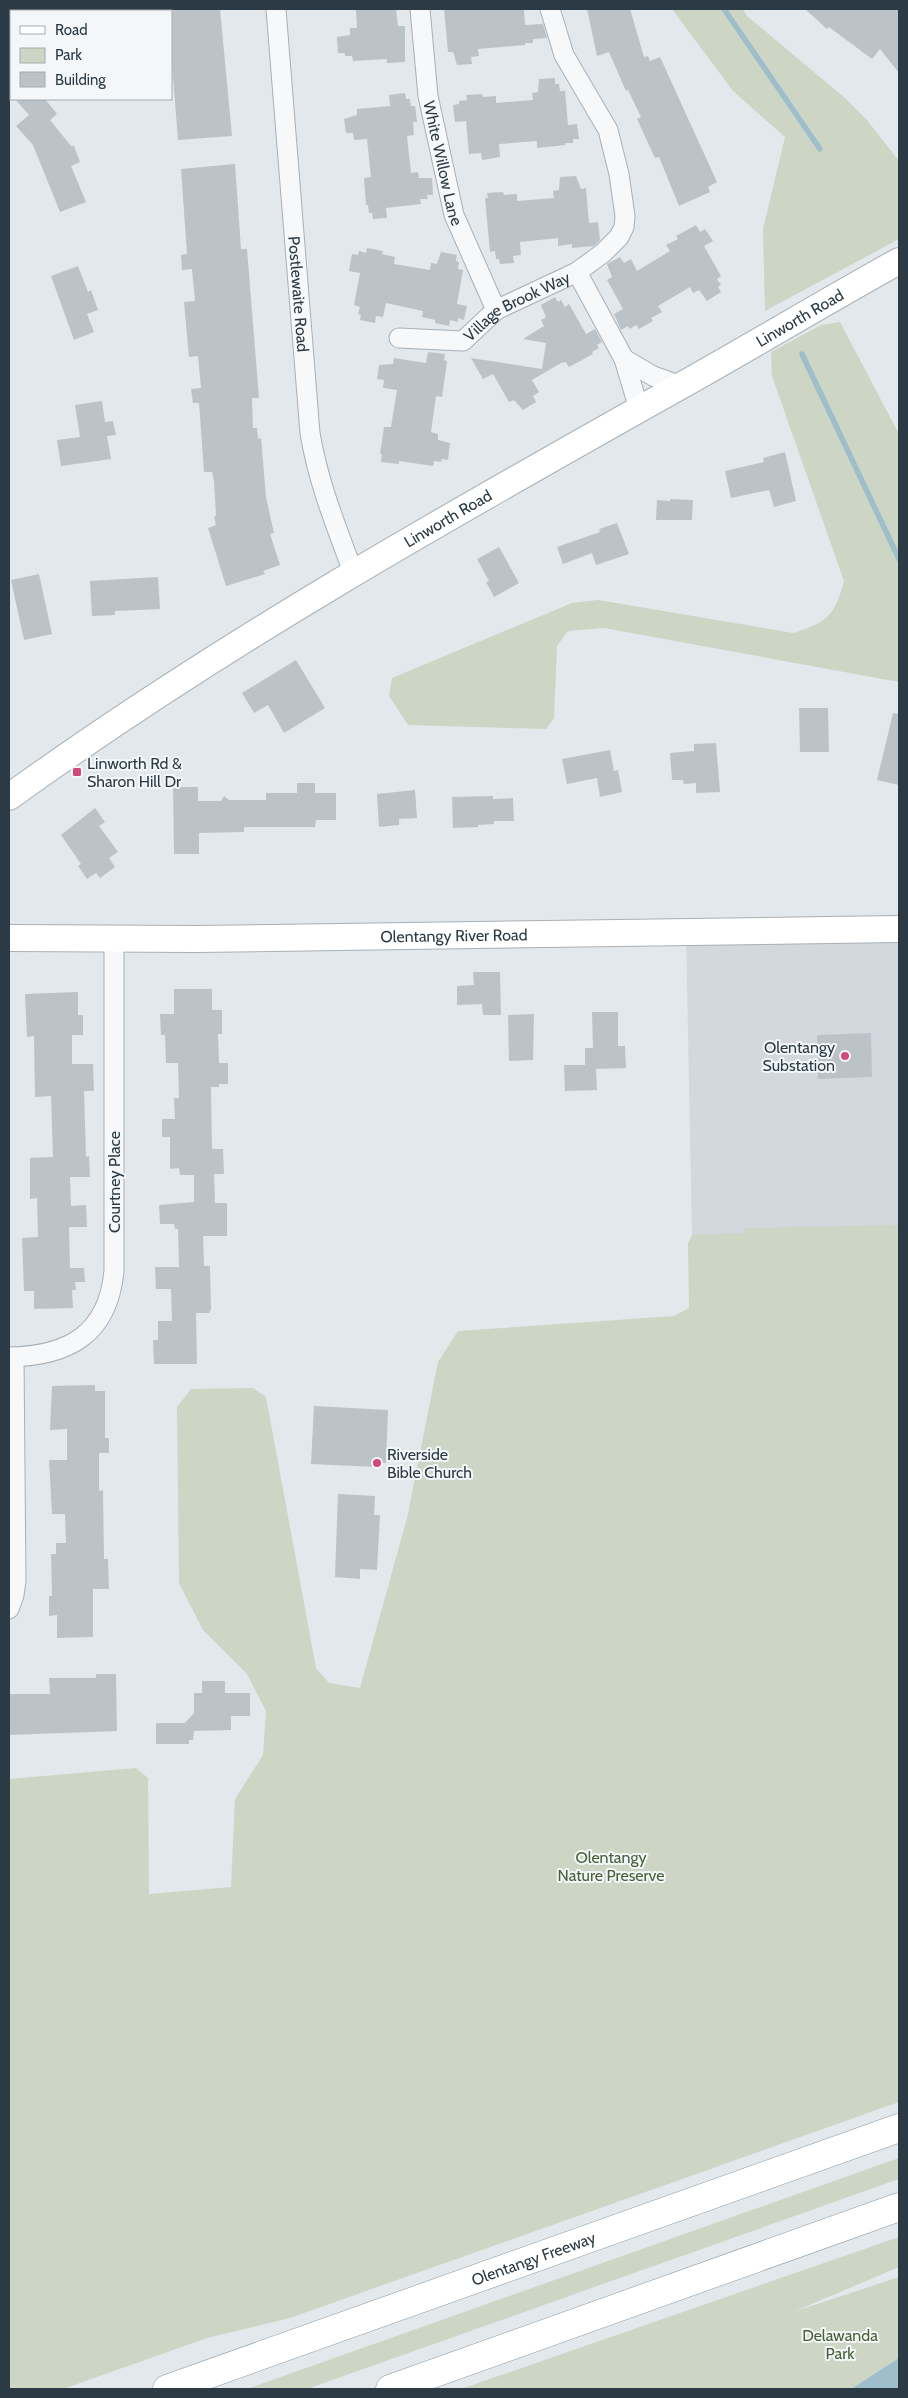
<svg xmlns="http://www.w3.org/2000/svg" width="908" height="2398" viewBox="0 0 908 2398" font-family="Cabin,sans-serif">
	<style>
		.built { fill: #d2d8de }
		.green { fill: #cdd5c5 }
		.water { fill: #9fbecb }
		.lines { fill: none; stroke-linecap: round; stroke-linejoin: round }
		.stream { stroke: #9fbecb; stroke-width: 5.5 }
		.building { fill: #bbc3c9 }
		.street-casing { stroke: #a8b0b6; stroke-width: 21 }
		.secondary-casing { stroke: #a8b0b6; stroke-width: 28 }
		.highway-casing { stroke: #8b99a2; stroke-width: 29 }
		.street { stroke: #f6f8fa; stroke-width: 19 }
		.secondary { stroke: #fff; stroke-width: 26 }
		.highway { stroke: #fff; stroke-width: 28 }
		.poi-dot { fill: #d0497b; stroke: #f3f7f9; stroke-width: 2 }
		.labels { text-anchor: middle; stroke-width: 4; stroke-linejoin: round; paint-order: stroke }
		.street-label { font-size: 16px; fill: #2b3a44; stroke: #f3f7f9 }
		.poi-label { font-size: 16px; fill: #2b3a44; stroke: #f3f7f9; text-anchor: start }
		.park-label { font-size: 16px; fill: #486038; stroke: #f3f7f9 }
	</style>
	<rect width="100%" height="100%" fill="#e3e8ec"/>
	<polygon class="built" points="899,931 899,1229 692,1235 686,934"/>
	<g class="green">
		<polygon points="672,9 743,9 747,16 845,98 867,120 899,161 899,239 765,311 763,229 785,137 733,91"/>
		<path d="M 840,322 L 899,434 L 899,682 L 604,628 L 568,631 L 557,646 L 554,718 L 546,729 L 408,725 L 389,696 L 392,678 L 572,603 L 598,600 L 793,633 C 826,623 835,616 844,581 L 772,376 L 771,352 L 821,325 Z"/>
		<polygon points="899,1225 899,2102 290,2318 207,2338 63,2389 9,2389 9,1779 136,1768 148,1778 149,1894 231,1887 235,1799 263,1755 266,1711 247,1674 203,1630 179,1583 177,1407 191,1389 253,1388 266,1397 316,1668 329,1683 360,1688 407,1518 438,1362 458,1331 674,1316 689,1308 688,1243 692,1235 744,1233 745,1228"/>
		<polygon points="899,2158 899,2179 307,2389 247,2389"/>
		<polygon points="899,2237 899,2267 793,2312 899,2277 899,2358 851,2389 461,2389"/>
	</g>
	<polygon class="water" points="899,2358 899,2389 851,2389"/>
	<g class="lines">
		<g class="stream">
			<polyline points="724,9 820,149"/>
			<polyline points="802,354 899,559"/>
		</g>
	</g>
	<g class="building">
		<polygon points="171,9 220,9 232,136 178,140 171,52"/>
		<polygon points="356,9 396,9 398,26 405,26 405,62 387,63 387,59 353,61 352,56 345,56 345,53 338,53 337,37 350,35 350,28 357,28"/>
		<polygon points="444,9 524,9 525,25 543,24 547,38 533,39 533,43 525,43 525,45 478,49 479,56 471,57 472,64 457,65 453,52 448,52"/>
		<polygon points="587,9 630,9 644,57 648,56 650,61 660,57 717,182 708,187 710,192 679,206 659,157 655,158 637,119 641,117 628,90 626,91 609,52 597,56"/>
		<polygon points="805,9 899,9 899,73 880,49 872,59 829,27 827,29"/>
		<polygon points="555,78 555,84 559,84 560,91 565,91 568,125 577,124 579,139 573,139 573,143 565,143 565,145 537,148 537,141 499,144 500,157 482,160 481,153 469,154 466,121 455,122 453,105 459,104 459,101 467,100 466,95 482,94 483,97 496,96 496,103 533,100 532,93 538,92 539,79"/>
		<polygon points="405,93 406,99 410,99 411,106 415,106 417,122 413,122 414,135 407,136 411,173 418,172 419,178 432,178 433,195 427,195 428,199 420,199 421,204 386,208 387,218 373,219 372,213 369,213 368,205 366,205 364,178 371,177 367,139 354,140 353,133 346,133 344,119 357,115 357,109 390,106 389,95"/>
		<polygon points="15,99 45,99 57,114 50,120 71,146 74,146 80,162 71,166 86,202 60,212 33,145 16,126 29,115"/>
		<polygon points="235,164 241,249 247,249 259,398 252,398 253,428 257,428 258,439 261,438 266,497 274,533 270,534 280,565 263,571 265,574 226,586 208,528 216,525 214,517 216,516 214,481 212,472 204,472 199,403 193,403 191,389 201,388 198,356 189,357 184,302 195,301 192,269 182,270 181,255 187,254 181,169"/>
		<polygon points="576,176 581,189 586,188 589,223 598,222 600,240 594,246 572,248 572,244 558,246 558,238 520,242 521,255 513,256 514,263 500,264 499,259 496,259 495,251 490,252 485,198 488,198 487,193 503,192 504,195 517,194 517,201 554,198 553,191 559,190 560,177"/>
		<polygon points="696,225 700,232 705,229 713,241 704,246 721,276 717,279 721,285 718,287 721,292 707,301 699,290 693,293 690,287 658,306 662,312 651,318 653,321 639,329 636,325 630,329 628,326 621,330 614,314 623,309 607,280 612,277 607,264 620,257 624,263 631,259 637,271 670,251 666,245 678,239 676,236"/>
		<polygon points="367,248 383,251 382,254 395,257 394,264 430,270 431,263 437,264 441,252 457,255 456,261 459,262 458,269 463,270 457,304 467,306 464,320 458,318 458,322 450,320 449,326 435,323 435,320 422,317 423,311 386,303 383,317 376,316 375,323 360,320 361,315 358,314 360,307 354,305 360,273 349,271 352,254 358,255 359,251 366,253"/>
		<polygon points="78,266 88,292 91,290 98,310 87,314 94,332 74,340 51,276"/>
		<polygon points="555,297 558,302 561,300 565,307 569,304 586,334 595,329 602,342 597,345 599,348 592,352 593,354 569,367 566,362 561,363 532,380 539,392 533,396 536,402 523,410 514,400 509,402 493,374 483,379 471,358 542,369 546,343 523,339 544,326 541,320 546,317 541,305"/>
		<polygon points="428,352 445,354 444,360 447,361 442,397 436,396 431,432 438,434 438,440 450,443 448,460 442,459 441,462 434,461 433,466 399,461 399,464 381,462 382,454 380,454 384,427 391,427 397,390 383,388 384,380 377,379 379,365 393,364 394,358 426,363"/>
		<polygon points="102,401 105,422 113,421 116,435 107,436 111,459 61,466 57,440 80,437 75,405"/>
		<polygon points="785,452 796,501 774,507 769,490 731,498 725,471 764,462 763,458"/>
		<polygon points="670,499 693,500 692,520 656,520 657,500 670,501"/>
		<polygon points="617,523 629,554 596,565 592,553 563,564 557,547 600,532 599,529"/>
		<polygon points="499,547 519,583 494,597 486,582 489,581 477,559"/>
		<polygon points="39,574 52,634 24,640 11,580"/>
		<polygon points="158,577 160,609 115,611 115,615 92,616 90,581"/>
		<polygon points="296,660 325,708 284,733 268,705 254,713 242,693"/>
		<polygon points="799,708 828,708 829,752 800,752"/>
		<polygon points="893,713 899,714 899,785 877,780"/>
		<polygon points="716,743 720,792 696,793 696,783 684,784 683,780 672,780 670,753 694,751 694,744"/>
		<polygon points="610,750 614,771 618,770 622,792 600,797 597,778 567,784 562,759"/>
		<polygon points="297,783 315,783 315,793 336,793 336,820 316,820 315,827 244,827 244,832 199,833 199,854 174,854 173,787 198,787 198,801 221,801 224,796 229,800 266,800 266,793 297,793"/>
		<polygon points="415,790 417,818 399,819 399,825 379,827 377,794"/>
		<polygon points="493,796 493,799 513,798 514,821 494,821 494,824 478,825 478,827 453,828 452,797"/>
		<polygon points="95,808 105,822 99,826 118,852 109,858 115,867 100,878 96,873 87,879 78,866 81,864 61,835"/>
		<polygon points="473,972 500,972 501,1015 483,1015 482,1004 457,1005 457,986 474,985"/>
		<polygon points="174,989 212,989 212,1010 222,1010 222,1034 218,1034 219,1063 228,1063 228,1084 219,1084 219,1087 211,1087 212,1149 223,1149 224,1174 214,1174 215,1203 227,1203 227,1236 203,1236 204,1266 210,1266 211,1310 209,1313 196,1313 197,1364 154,1364 153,1340 158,1340 158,1321 172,1321 171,1289 156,1289 155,1267 179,1267 178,1229 175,1229 174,1224 160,1224 159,1205 194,1202 194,1175 180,1175 179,1168 170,1169 170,1137 162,1137 162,1119 175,1119 174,1098 179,1098 178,1063 166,1063 165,1035 161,1035 160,1014 174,1014"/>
		<polygon points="78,992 78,1015 83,1015 83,1035 72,1035 72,1064 93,1064 94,1091 84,1091 86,1157 89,1156 90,1177 70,1177 71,1206 86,1205 87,1227 69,1227 70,1268 84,1268 85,1282 75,1282 76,1290 72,1290 73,1308 34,1309 34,1291 24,1291 22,1238 38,1237 37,1198 30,1199 30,1158 53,1157 51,1096 35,1097 34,1036 27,1037 25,994"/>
		<polygon points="592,1012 618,1012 618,1046 625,1046 626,1068 596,1069 597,1090 565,1091 564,1065 585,1065 585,1048 593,1048"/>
		<polygon points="534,1014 533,1060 509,1061 508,1015"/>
		<polygon points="871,1033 872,1077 818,1079 817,1035"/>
		<polygon points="95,1385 95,1391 105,1391 105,1438 109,1438 109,1453 99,1453 99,1491 103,1490 104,1559 108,1559 109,1589 93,1589 93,1637 57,1638 57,1615 49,1616 49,1596 52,1596 51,1554 56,1554 56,1543 66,1543 65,1514 52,1514 49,1460 67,1460 67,1429 50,1430 52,1386"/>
		<polygon points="314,1406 388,1410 386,1463 377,1463 376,1467 311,1464"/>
		<polygon points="338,1494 375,1496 374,1515 380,1515 377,1570 360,1569 360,1579 335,1577"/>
		<polygon points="96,1674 116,1674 117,1731 9,1735 9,1694 50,1694 49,1678 96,1678"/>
		<polygon points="202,1681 225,1681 225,1693 250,1693 250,1716 231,1716 231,1730 194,1731 193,1740 189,1740 189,1744 156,1744 156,1723 185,1723 194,1713 194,1693 202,1693"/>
	</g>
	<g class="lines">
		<defs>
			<g id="street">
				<path id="s1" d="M 276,9 L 310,433 C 318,482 336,526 353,572"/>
				<path id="s2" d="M 420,9 L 428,96 L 454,215 L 496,310"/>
				<polyline points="577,272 624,359 639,409"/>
				<path id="s3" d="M 399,338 L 463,341 L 496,310 L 577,272 L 603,253 L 619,237 L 624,227 L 625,216 L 619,174 L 608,130 L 564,55 L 550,9"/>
				<polyline points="624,359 653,376 681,386"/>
				<path d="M 9,1357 C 69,1356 108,1334 114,1271 L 114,939"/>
				<polyline points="9,1609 14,1595 16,1581 14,1357"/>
			</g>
			<g id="secondary">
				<path id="s4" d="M 9,797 C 221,644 449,516 677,388 C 752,346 825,302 899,261"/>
				<path id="s5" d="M 9,938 L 196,939 L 899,929"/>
			</g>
			<g id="highway">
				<path id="s6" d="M 167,2389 L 899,2128"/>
				<polyline points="390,2389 899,2207"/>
			</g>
		</defs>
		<use href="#street" class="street-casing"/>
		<use href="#secondary" class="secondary-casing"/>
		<use href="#highway" class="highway-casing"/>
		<use href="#street" class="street"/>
		<use href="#secondary" class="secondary"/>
		<use href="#highway" class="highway"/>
	</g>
	<g class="poi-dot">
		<rect x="72" y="767" width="10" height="10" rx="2.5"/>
		<circle cx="845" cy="1056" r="5"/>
		<circle cx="377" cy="1463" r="5"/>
	</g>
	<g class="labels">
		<g class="street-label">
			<text dy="6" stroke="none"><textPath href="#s2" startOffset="156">White Willow Lane</textPath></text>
			<text dy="6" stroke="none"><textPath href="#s1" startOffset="286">Postlewaite Road</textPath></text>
			<text dy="6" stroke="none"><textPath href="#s3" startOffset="129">Village Brook Way</textPath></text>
			<text dy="6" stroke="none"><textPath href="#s4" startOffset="925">Linworth Road</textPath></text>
			<text dy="6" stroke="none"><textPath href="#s4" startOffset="520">Linworth Road</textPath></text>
			<text dy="6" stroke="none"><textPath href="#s5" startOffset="445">Olentangy River Road</textPath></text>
			<text transform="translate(114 1182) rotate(-90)" y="6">Courtney Place</text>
			<text dy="6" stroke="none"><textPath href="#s6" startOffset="389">Olentangy Freeway</textPath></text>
		</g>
		<g class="poi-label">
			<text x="87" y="769">Linworth Rd &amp;<tspan x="87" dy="18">Sharon Hill Dr</tspan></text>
			<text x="835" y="1053" text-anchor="end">Olentangy<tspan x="835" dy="18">Substation</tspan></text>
			<text x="387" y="1460">Riverside<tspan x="387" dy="18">Bible Church</tspan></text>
		</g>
		<g class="park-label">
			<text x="611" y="1863">Olentangy<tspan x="611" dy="18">Nature Preserve</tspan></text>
			<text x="840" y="2341">Delawanda<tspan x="840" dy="18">Park</tspan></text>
		</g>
	</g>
	<rect width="908" height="2398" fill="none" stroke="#2b3a44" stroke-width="20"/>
	<rect x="10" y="10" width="162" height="90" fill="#f3f7f9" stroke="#a3abb1"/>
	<rect x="20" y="26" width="25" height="8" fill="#ffffff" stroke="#a3abb1"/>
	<text x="55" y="35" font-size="15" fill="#2b3a44">Road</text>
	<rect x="20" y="48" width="25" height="15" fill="#cdd5c5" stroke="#a3abb1"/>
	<text x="55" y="60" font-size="15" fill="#2b3a44">Park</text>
	<rect x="20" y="72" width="25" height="15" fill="#bbc3c9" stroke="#a3abb1"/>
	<text x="55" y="85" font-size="15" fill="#2b3a44">Building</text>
</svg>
